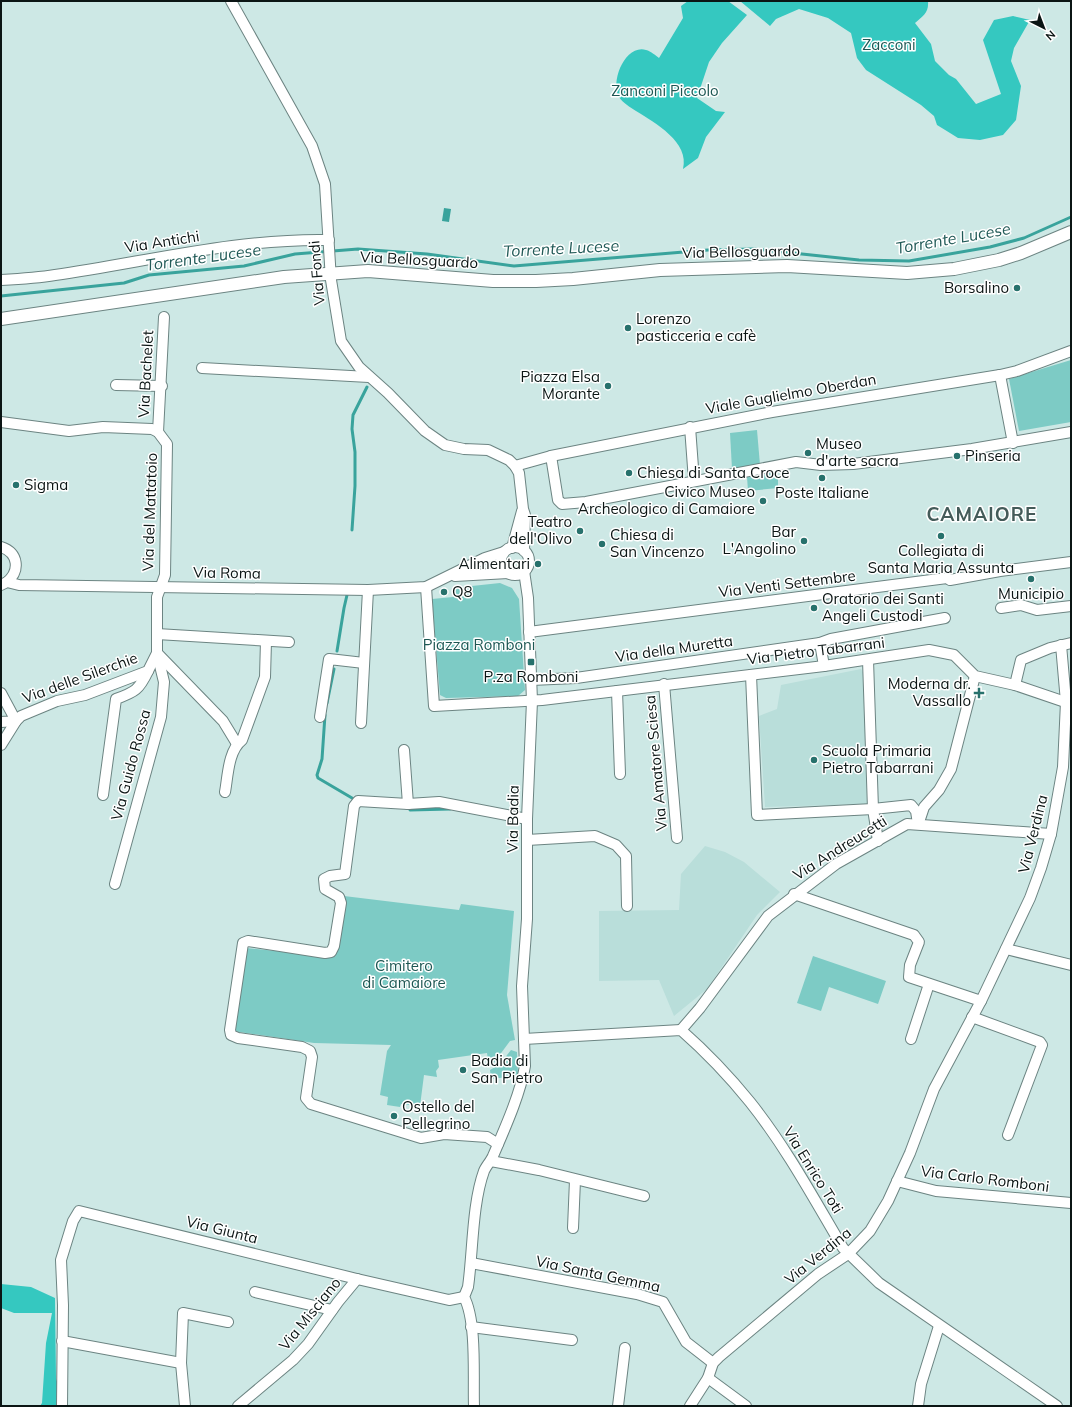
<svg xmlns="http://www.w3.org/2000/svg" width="1072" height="1407" viewBox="0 0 1072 1407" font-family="Mulish,sans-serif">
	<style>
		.built { fill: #b9deda }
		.green { fill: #7dcbc5 }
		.forest { fill: #35c8c0 }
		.water { fill: #39a39c }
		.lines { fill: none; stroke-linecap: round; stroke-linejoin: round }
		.stream { stroke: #39a39c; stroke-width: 3 }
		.minor-casing { stroke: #6c8482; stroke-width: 12 }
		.major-casing { stroke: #6c8482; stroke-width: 14 }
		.minor { stroke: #fff; stroke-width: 10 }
		.major { stroke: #fff; stroke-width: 12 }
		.poi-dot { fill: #27716c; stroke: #fff; stroke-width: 1.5 }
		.labels { text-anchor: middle; stroke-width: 3; stroke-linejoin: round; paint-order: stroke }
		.park-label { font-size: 15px; fill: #1d5753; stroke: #fff }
		.street-label { font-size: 15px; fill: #0b1514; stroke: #fff }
		.poi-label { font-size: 15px; fill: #0b1514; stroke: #fff; text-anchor: start }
		.water-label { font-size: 16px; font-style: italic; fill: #215a57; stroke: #fff }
		.district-label { font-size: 19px; font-weight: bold; letter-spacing: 1px; fill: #445b59; stroke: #fff }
	</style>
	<rect width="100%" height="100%" fill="#cde8e5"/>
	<g class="built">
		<polygon points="861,669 864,674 867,804 765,807 759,716 777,709 781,685"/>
		<polygon points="705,846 725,852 744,862 780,892 757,915 707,989 674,1016 659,980 599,981 599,911 679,910 681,874"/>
	</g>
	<g class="green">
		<polygon points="1071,360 1071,422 1019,431 1009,379"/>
		<polygon points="757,430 760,465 732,469 730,433"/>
		<polygon points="777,470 775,474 778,476 778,488 748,491 747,477"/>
		<polygon points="500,583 512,588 519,599 525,690 518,696 446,698 440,695 432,599 453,597 453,588"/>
		<polygon points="344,896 459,910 461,904 514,911 507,995 515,1040 510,1041 493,1064 489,1066 487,1053 438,1060 439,1067 436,1071 437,1077 424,1075 420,1106 401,1104 400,1107 387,1105 388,1097 380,1095 387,1051 391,1045 314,1043 233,1031 246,948 335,957"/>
		<polygon points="813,956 886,981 878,1004 829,987 821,1011 797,1003"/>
		<polygon points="511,1050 517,1052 518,1074 515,1076 491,1079 490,1070 500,1064"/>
	</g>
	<g class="forest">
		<path d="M 688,1 L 728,1 L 747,15 L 722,43 L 709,62 L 697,98 L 716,111 L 725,112 L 706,137 L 698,158 L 683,169 C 690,142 655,123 636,111 C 630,107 623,103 619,97 C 610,82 625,44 646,50 C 651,51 656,56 659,58 L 683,18 L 681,6 Z"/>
		<path d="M 740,1 L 928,1 C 929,13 923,16 915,23 L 931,44 L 935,61 L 949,75 L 956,79 L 976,104 L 1001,94 L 983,40 L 994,20 L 1013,16 L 1030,20 L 1014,48 L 1011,61 L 1021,86 L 1016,120 L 1003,135 L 980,140 L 958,138 L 950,133 L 937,125 L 934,116 L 921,105 L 866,70 L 857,58 L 851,33 L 828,18 L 799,9 L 776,19 L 770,26 Z"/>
		<polygon points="1,1284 31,1287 55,1298 56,1379 67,1406 40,1406 42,1403 46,1343 52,1313 14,1313 1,1308"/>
	</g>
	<polygon class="water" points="444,208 451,209 449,222 442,221"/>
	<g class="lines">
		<g class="stream">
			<polyline points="1,296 124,283 149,275 244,266 295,254 358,249 427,254 514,266 708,250 754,249 859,260 909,261 990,247 1024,238 1071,217"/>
			<polyline points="352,530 355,486 355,452 352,429 353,415 367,387"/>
			<polyline points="337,651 344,608 347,595"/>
			<polyline points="327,703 334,669"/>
			<polyline points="325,715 322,759 317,775 318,778 352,798"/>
			<polyline points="410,810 450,809"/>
		</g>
		<defs>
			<g id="minor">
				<polyline points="231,1 312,146 325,184 331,280 341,341 359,367 388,393 425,431 445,445 464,449 488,450 509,460 515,466 519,473 523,509 525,515 524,551"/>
				<path d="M 1,280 C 19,279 37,278 55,275 C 146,262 237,238 329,240"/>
				<polyline points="202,368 369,377"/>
				<polyline points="1000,375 1013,443"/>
				<polyline points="116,385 162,386"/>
				<polyline points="1,422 69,431 103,427 152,429 158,432 167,444 165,575 157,597 157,653 148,671 85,695 57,701 21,716 16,721 1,745"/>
				<polyline points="690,427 694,481"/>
				<polyline points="158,432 164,317"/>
				<polyline points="551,456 558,500 562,504 586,502 796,462 821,465 853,464 972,449 1071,432"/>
				<polyline points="515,466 551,456 772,412 1000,375 1017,371 1071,351"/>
				<path d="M 1,547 C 19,553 20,571 7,582"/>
				<circle cx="515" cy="561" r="14"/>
				<polyline points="512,548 522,511"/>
				<polyline points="455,576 508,573"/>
				<polyline points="1,585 7,582 19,585 368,590 426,587 485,558 504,552"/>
				<polyline points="426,587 434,706 542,700 824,666 929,650 954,655 975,676 1015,685 1071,704"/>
				<polyline points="1001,608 1021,605 1037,610 1071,606"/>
				<polyline points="529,632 947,578 950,580 1000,571 1071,562"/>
				<polyline points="157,634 289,642"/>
				<polyline points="820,643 831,639 945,618"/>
				<polyline points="157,653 223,721 237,744"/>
				<polyline points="868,660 873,809 878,841"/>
				<polyline points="751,675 757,815 873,809 911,805 916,811 918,824"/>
				<polyline points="531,680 576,678 820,643 824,666"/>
				<polyline points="664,684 677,838"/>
				<polyline points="1015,685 1021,660 1050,648 1071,643"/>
				<polyline points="617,691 620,774"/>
				<polyline points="1,693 16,721 1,722"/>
				<polyline points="320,717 329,659 364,663"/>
				<polyline points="361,723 368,590"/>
				<polyline points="404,750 408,804"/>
				<path d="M 225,792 C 228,776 228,751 242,740 L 265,677 L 266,641"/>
				<path d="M 103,795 L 116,699 C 135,692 139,690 148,671"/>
				<polyline points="919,822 924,807 939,790 951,769 975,676"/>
				<polyline points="527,840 595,836 616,845 626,856 627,906"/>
				<polyline points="115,884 161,717 164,682 157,653"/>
				<polyline points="794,894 914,935 919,942 910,965 909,977 981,1001"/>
				<polyline points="1006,949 1071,965"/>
				<polyline points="972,1017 1040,1042 1042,1045 1008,1135"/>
				<polyline points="681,1030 700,1008 768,916 836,864 907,824 1051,834"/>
				<path d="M 524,1039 L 681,1030 C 706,1052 729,1076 750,1102 C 786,1147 814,1199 843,1248 L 879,1283 L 1057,1406"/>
				<polyline points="911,1039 929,984"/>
				<polyline points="498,1144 487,1137 444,1134 421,1138 311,1104 306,1098 312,1057 310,1051 302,1047 238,1038 231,1035 230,1030 243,943 248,941 325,953 331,952 334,946 341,903 339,897 325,889 324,879 330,876 345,874 354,806 358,801 408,804 439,802 527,819"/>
				<polyline points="491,1161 539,1170 644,1196"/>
				<polyline points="897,1181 936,1191 1071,1203"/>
				<polyline points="573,1228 575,1180"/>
				<polyline points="471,1263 637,1294 663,1302 686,1342 713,1363"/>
				<polyline points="255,1292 332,1310"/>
				<polyline points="471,1327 572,1340"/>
				<polyline points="62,1341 181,1363"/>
				<polyline points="708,1378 746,1406"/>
				<polyline points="62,1406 63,1305 61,1260 73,1221 79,1211 357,1279 449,1300 464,1297"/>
				<polyline points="185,1406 181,1363 183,1313 228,1322"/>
				<polyline points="238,1406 293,1360 308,1344 338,1302 357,1279"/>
				<path d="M 474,1406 C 473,1378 477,1321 464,1297 L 468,1287 C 473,1252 472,1204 484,1171 C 486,1166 491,1161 493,1156 C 505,1128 520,1095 525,1066 L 522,986 L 527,919 L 527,819 L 532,701 L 528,598 L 524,571"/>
				<polyline points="618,1406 625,1348"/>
				<polyline points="690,1406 708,1378 713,1363 719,1357 818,1274 848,1254 870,1231 888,1201 910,1153 934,1089 981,1001 1030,898 1041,868 1051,834 1063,767 1066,702 1061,645"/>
				<polyline points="918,1406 921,1384 939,1326"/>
			</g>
			<polyline id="major" points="1,319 284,277 368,271 493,281 536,281 573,279 660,270 787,266 907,273 954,269 999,260 1021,253 1071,232"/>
		</defs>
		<use href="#minor" class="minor-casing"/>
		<use href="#major" class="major-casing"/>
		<use href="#minor" class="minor"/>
		<use href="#major" class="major"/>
	</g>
	<g class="poi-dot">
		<circle cx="1017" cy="288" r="4"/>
		<circle cx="628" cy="328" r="4"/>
		<circle cx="608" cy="386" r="4"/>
		<circle cx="808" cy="453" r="4"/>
		<circle cx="957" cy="456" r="4"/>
		<circle cx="629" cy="473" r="4"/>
		<circle cx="822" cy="478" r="4"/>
		<circle cx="16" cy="485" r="4"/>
		<circle cx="763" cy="501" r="4"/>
		<circle cx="580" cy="531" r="4"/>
		<circle cx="941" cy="536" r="4"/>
		<circle cx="804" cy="541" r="4"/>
		<circle cx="602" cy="544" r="4"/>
		<circle cx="538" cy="564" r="4"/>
		<circle cx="1031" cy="579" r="4"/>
		<circle cx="444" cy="592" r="4"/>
		<circle cx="814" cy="608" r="4"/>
		<rect x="527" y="658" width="8" height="8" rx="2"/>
		<path d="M977 687h4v4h4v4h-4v4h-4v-4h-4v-4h4z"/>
		<circle cx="814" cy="760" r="4"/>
		<circle cx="463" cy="1070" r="4"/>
		<circle cx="394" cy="1116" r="4"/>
	</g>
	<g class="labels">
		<g class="park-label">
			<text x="889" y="50">Zacconi</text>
			<text x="665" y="96">Zanconi Piccolo</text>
			<text x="479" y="650">Piazza Romboni</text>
			<text x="404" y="971">Cimitero<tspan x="404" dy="17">di Camaiore</tspan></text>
		</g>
		<g class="street-label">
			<text transform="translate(162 242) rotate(-9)" y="5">Via Antichi</text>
			<text transform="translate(741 252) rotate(-1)" y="5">Via Bellosguardo</text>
			<text transform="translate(419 260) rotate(3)" y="5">Via Bellosguardo</text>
			<text transform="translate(317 273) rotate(-95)" y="5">Via Fondi</text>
			<text transform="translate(146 374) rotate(-87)" y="5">Via Bachelet</text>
			<text transform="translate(791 394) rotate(-10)" y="5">Viale Guglielmo Oberdan</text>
			<text transform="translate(150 512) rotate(-88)" y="5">Via del Mattatoio</text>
			<text transform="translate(227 573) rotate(1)" y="5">Via Roma</text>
			<text transform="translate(787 584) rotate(-7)" y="5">Via Venti Settembre</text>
			<text transform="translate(674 649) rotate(-8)" y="5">Via della Muretta</text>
			<text transform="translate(816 651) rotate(-7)" y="5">Via Pietro Tabarrani</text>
			<text transform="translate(80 678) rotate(-20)" y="5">Via delle Silerchie</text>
			<text transform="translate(656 763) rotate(-95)" y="5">Via Amatore Sciesa</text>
			<text transform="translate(131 765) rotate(-75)" y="5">Via Guido Rossa</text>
			<text transform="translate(513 819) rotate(-89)" y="5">Via Badia</text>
			<text transform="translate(1033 834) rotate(-76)" y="5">Via Verdina</text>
			<text transform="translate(840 848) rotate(-32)" y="5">Via Andreucetti</text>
			<text transform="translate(813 1170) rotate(58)" y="5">Via Enrico Toti</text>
			<text transform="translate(985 1179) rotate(7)" y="5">Via Carlo Romboni</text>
			<text transform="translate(222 1230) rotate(14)" y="5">Via Giunta</text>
			<text transform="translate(818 1256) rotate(-39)" y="5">Via Verdina</text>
			<text transform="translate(598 1274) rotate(12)" y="5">Via Santa Gemma</text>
			<text transform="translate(310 1314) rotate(-51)" y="5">Via Misciano</text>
		</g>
		<g class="poi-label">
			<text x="1009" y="293" text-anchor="end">Borsalino</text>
			<text x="636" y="324">Lorenzo<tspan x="636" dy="17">pasticceria e cafè</tspan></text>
			<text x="600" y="382" text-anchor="end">Piazza Elsa<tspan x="600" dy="17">Morante</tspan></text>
			<text x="816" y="449">Museo<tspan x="816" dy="17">d'arte sacra</tspan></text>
			<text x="965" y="461">Pinseria</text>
			<text x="637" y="478">Chiesa di Santa Croce</text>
			<text x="24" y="490">Sigma</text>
			<text x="755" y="497" text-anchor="end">Civico Museo<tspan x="755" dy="17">Archeologico di Camaiore</tspan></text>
			<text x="822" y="498" text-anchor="middle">Poste Italiane</text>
			<text x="572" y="527" text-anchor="end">Teatro<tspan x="572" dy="17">dell'Olivo</tspan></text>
			<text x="796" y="537" text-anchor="end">Bar<tspan x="796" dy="17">L'Angolino</tspan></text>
			<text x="610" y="540">Chiesa di<tspan x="610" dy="17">San Vincenzo</tspan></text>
			<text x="941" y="556" text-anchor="middle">Collegiata di<tspan x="941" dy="17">Santa Maria Assunta</tspan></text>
			<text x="530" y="569" text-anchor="end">Alimentari</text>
			<text x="452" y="597">Q8</text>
			<text x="1031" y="599" text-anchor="middle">Municipio</text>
			<text x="822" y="604">Oratorio dei Santi<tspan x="822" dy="17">Angeli Custodi</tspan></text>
			<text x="531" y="682" text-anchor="middle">P.za Romboni</text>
			<text x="971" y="689" text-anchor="end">Moderna dr.<tspan x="971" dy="17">Vassallo</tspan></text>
			<text x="822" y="756">Scuola Primaria<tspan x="822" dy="17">Pietro Tabarrani</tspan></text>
			<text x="471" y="1066">Badia di<tspan x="471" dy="17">San Pietro</tspan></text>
			<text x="402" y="1112">Ostello del<tspan x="402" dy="17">Pellegrino</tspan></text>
		</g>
		<g class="water-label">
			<text transform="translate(953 238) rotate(-10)" y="6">Torrente Lucese</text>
			<text transform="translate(561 248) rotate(-3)" y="6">Torrente Lucese</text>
			<text transform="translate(203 257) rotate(-8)" y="6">Torrente Lucese</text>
		</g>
		<g class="district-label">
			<text x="982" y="521">CAMAIORE</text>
		</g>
	</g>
	<rect width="1072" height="1407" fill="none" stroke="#0b1514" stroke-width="4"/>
	<g transform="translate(1044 28) rotate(138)" stroke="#ffffff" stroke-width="3" paint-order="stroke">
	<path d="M0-3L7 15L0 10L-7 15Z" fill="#0b1514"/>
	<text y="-6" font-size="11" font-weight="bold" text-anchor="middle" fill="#0b1514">N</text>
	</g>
</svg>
